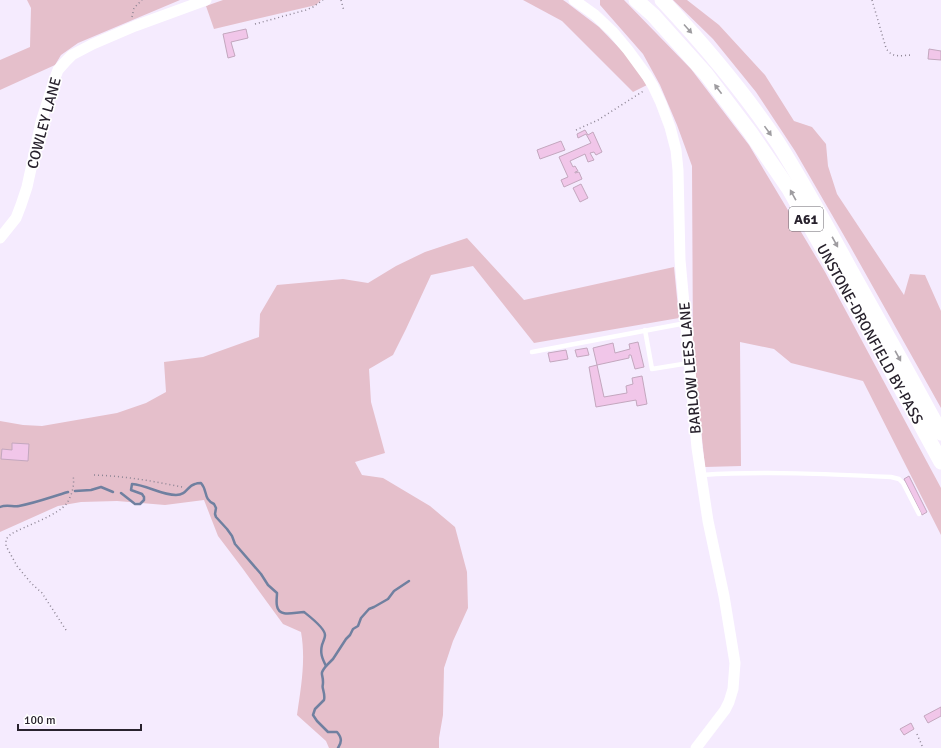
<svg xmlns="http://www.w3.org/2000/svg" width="941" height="748" viewBox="0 0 941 748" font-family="Signika,sans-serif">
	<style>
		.green { fill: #e5bfcb }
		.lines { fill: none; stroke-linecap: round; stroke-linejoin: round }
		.stream { stroke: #7080a0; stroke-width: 2.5 }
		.building { fill: #f1c6e9; stroke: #c3a7be }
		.path { stroke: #8c8493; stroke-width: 1.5; stroke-dasharray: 1 3; stroke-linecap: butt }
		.service { stroke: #fff; stroke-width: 4.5 }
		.tertiary { stroke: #fff; stroke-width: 11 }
		.trunk { stroke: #fff; stroke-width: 15 }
		.oneway { fill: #9e9ca0 }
		.labels { text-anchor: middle; stroke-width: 3.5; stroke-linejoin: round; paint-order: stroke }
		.shield { fill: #fff; stroke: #68646c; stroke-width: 1 }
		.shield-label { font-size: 14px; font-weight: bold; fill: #28222d }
		.street-label { font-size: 15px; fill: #28222d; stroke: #fff }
	</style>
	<rect width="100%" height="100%" fill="#f5ebfe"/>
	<g class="green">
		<polygon points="27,0 180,0 78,43 61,55 55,65 0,90 0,60 30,47 31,8"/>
		<polygon points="223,0 321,0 316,5 214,29 206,6"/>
		<polygon points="523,0 563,0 566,2 599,27 627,56 647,85 633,92 562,21"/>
		<polygon points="600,0 624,0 691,69 749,145 825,272 941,488 941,535 863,381 791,363 774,349 740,342 741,466 705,467 693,352 692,166 677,125 660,85 643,54 600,5"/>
		<polygon points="673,0 687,0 719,25 765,75 794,121 812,127 826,144 828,166 837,194 904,295 910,274 925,275 941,311 941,408 850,246 795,151 756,92 713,39"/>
		<path d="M 467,238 L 524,300 L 674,267 L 679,318 L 534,343 L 473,266 L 431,275 L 406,329 L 393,355 L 369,369 L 371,402 L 385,453 L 355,462 L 362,475 L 383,478 L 430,506 L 455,527 L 467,572 L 468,608 L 453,641 L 444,668 L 443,715 L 439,738 L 439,748 L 329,748 L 326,741 L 297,715 C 301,687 306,660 301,632 L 283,624 L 243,569 L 218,536 L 204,500 L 165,505 L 117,501 L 81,502 L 58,506 L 0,532 L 0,421 L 23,425 L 42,426 L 117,413 L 146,403 L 166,392 L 164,362 L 203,357 L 259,337 L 260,314 L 277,285 L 343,279 L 368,283 L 396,266 L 425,252 Z"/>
	</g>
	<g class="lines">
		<g class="stream">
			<polyline points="75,491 91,490 101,487 113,492"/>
			<path d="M 121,493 L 135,504 L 140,504 L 144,500 L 144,497 L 142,494 L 131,490 L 132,484 C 147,485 161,495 176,495 C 187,495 187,486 195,484 C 197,483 199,483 201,483 C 208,491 203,499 214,504 L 216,508 L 215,514 L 216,517 L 227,529 L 232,536 L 235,544 L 261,574 L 268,585 L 277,593 C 277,597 276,602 277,606 C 279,618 295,612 304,612 C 309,616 325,628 325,635 C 325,638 323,642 322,645 C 320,653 322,658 326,666 C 319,675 323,673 323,682 C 323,687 322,685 323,689 C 324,693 325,696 324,700 L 315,709 L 313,715 L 317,721 L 328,732 L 337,732 C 342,738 342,742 338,748"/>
			<path d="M 0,507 C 6,504 13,507 19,506 C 35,503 51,497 68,492"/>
			<polyline points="326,666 333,659 346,639 350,635 353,629 358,626 361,618 369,609 374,607 388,599 394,591 409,581"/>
		</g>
	</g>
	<g class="building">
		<polygon points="246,29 248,38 231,42 235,56 228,58 223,34"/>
		<polygon points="929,49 941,51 941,60 928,59"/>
		<polygon points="585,130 588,135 593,132 602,152 596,155 594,152 590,153 594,160 588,162 585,154 570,161 573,167 575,166 578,171 575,172 575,173 579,172 582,179 564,187 561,180 568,177 559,157 591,143 586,134 578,138 577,134"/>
		<polygon points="561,141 565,150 540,159 537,150"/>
		<polygon points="581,184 588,198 580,202 573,188"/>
		<polygon points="638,342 644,367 635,369 631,355 629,355 629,358 597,365 593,348 613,343 615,353 630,349 629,344"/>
		<polygon points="587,348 589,355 577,357 575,350"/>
		<polygon points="566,350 568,359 550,362 548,353"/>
		<polygon points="597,365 604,397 627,393 626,386 633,384 632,378 642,376 647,404 637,406 636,400 596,407 589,367"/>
		<polygon points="12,443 29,444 28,461 1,459 2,449 12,450"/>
		<polygon points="909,476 927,512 922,515 904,479"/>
		<polygon points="941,707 941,716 928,723 924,716"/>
		<polygon points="911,723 914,729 904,735 900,729"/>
	</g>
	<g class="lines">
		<g class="path">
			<polyline points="341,0 344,11"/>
			<path d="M 872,0 L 886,48 C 892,59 902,55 913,55"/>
			<polyline points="132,17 134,8 142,0"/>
			<polyline points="255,24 306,10 313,7 323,0"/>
			<polyline points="576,130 598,120 645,90"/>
			<path d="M 94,475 C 124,476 153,481 182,487"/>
			<path d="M 66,630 L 42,593 L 31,583 L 17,566 L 6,546 L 6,539 L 11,534 C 25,526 59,515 67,503 C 72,495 75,484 73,476"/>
			<polyline points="917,734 923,748"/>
		</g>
		<g class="service">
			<polyline points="645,330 652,369 689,363"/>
			<polyline points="532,352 686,323"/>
			<path d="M 702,475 C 765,471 828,474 891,477 L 899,479 L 903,483 L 919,514"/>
		</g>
		<g class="tertiary">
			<polyline points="574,0 595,15 613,32 628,50 647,76 653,86 661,103 670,127 676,150 678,170 680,260 697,448 708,521 724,596 735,663 733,689 729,702 725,710 696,748"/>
			<polyline points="0,238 16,218 21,205 27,187 41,122 55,78 58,70 66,61 72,55 93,44 135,26 206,0"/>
		</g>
		<g class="trunk">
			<polyline points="636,0 653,15 706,74 750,132 789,189 875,341 941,462"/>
			<path d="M 662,0 C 704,45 744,92 778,143 C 804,184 827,227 850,269 C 881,324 911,378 941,433"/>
		</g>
	</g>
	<defs><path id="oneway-solid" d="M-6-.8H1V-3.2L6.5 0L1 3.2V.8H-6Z"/></defs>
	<g class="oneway">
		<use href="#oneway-solid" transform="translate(688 29) rotate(48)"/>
		<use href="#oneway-solid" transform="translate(718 89) rotate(-127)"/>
		<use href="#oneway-solid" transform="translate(768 131) rotate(54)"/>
		<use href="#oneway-solid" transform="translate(793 195) rotate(-119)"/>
		<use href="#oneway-solid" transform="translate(835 242) rotate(61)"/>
		<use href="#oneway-solid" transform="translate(898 356) rotate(61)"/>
	</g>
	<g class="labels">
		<rect class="shield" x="789" y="207" width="34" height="24" rx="3"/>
		<g class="shield-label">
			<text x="806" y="224">A61</text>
		</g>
		<g class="street-label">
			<text transform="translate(44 123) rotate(-75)" y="5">COWLEY LANE</text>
			<text transform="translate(870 334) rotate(61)" y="5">UNSTONE-DRONFIELD BY-PASS</text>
			<text transform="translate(690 368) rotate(-95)" y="5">BARLOW LEES LANE</text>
		</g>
	</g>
	<path d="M18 724v6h123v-6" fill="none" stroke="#28222d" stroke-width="2"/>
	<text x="24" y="724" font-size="12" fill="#28222d" stroke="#ffffff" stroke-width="3" paint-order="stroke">100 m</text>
</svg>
